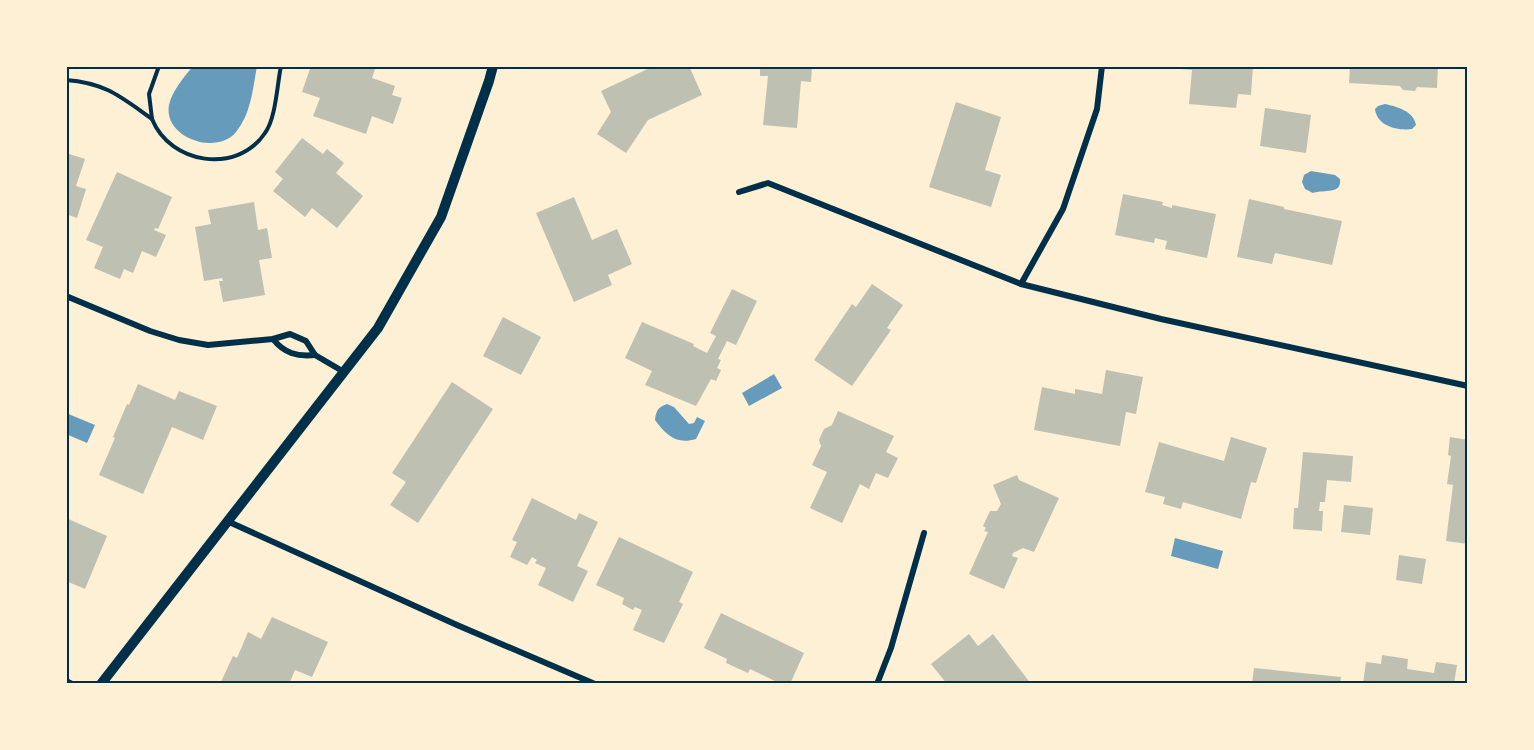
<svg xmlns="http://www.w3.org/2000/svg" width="1534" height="750" viewBox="0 0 1534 750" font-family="'Asap Condensed',sans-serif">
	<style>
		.water { fill: #669bbc }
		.building { fill: #bec0b2 }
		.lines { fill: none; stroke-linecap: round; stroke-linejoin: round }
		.path { stroke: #003049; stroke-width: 4 }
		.minor { stroke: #003049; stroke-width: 6 }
		.tertiary { stroke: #003049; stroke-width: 10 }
		.neatline { fill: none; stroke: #003049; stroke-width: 2 }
	</style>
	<rect width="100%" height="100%" fill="#fdf0d5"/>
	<g class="water">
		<path d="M 193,66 L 257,66 C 253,88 251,114 236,132 C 217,156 163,138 169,105 C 172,91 184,77 193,66 Z"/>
		<path d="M 1385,104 C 1398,107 1413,111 1416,125 L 1412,129 C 1397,131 1377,126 1375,109 L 1378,106 Z"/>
		<path d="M 1311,171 L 1335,175 L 1340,179 C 1342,195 1324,189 1313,193 L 1305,189 L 1302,182 L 1304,175 Z"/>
		<polygon points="774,374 782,388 749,406 742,393"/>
		<path d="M 667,404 L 674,407 L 689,424 L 694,423 L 697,417 L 705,421 L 696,439 C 676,445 666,435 655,420 C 656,411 658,407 667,404 Z"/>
		<polygon points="66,413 95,425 87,443 66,434"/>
		<polygon points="1175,538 1223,551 1218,569 1171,556"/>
	</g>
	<g class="building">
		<polygon points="311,66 376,66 372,78 395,86 392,95 402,98 393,124 372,116 366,134 313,116 320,98 302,92"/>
		<polygon points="654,66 689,66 702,95 648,120 626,153 597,134 611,112 601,91"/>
		<polygon points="760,66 812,66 811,82 801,81 797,128 763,125 768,76 760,76"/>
		<polygon points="1169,66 1253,66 1251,95 1238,94 1236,108 1189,104 1192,70 1169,68"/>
		<polygon points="1350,66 1438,66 1437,88 1417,87 1415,91 1403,90 1400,86 1349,83"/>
		<polygon points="956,102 1001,117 985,170 1001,175 991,207 929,187"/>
		<polygon points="1265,108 1311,115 1306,153 1260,146"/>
		<polygon points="302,138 323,154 327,149 344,163 336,173 363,196 337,228 312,208 305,217 273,191 283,179 275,172"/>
		<polygon points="66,153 85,159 76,186 86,189 77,218 66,214"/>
		<polygon points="117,172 172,197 158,229 155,228 154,230 166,235 156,257 142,251 133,273 124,269 120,279 94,268 103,247 86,240"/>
		<polygon points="1123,194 1163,202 1162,205 1172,208 1172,205 1216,214 1207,258 1165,249 1167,241 1155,238 1154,243 1115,235"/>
		<polygon points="574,197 592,240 617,229 632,264 608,275 612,285 574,302 536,213"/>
		<polygon points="1249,199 1284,207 1284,209 1342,221 1332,265 1275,253 1272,264 1237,257"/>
		<polygon points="254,202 258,230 267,228 272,258 259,260 265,295 223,302 219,281 223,281 222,278 204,281 195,227 211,224 208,210"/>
		<polygon points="872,284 903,305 887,328 891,330 852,386 814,360 852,304 856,307"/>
		<polygon points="732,289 757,301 736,345 727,341 718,359 721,360 717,368 721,370 716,381 711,379 696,406 645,385 652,371 625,358 642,322 694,344 693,346 707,353 716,336 710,333"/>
		<polygon points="503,317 541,337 521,375 483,356"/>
		<polygon points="1106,370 1143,377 1136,414 1126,412 1120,446 1034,430 1042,387 1075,394 1075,389 1102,394"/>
		<polygon points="452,382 493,409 418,523 390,505 406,482 392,473"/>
		<polygon points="138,384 175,400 179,391 217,406 203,440 172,427 143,494 99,475 115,438 113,437 127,404 129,405"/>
		<polygon points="838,411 894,436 886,452 898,458 888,478 876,473 869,489 860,484 842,523 810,508 827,472 812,465 821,446 819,440 824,429 832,425"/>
		<polygon points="1231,437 1267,448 1256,483 1251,482 1241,519 1183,502 1181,509 1163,504 1165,497 1145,492 1159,442 1224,461"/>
		<polygon points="1450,437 1468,440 1468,544 1446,541 1453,485 1447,484 1451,456 1448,455"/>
		<polygon points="1303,452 1353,456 1351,482 1327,480 1325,502 1320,502 1319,511 1323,511 1322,531 1293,529 1294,508 1298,508"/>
		<polygon points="1017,475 1019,480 1059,498 1034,552 1023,548 1013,553 1012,556 1018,558 1004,589 969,574 988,532 984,531 986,528 983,526 990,511 997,511 1001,504 993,485"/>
		<polygon points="532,498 576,520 579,513 598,522 577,566 588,571 573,602 538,585 546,568 535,563 537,560 532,557 527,565 510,557 517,542 512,540"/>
		<polygon points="1344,505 1373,508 1370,535 1341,532"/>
		<polygon points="66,518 107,536 85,589 66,581"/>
		<polygon points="619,537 693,572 679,602 683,604 664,643 633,630 642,610 635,607 633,610 622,604 624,598 596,585"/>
		<polygon points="1399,555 1426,559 1422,584 1396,580"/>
		<polygon points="721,613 804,653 790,684 781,684 750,669 748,673 726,663 727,659 704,648"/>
		<polygon points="272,617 328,642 312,677 295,670 290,682 295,684 220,684 233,656 237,658 248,632 261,639"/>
		<polygon points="969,634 978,646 993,634 1031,684 947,684 931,664"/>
		<polygon points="1382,655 1408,659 1407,669 1434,673 1436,662 1457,665 1454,684 1363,684 1366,662 1381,664"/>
		<polygon points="1254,668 1341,677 1340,684 1252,684"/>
	</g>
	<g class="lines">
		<g class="path">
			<path d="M 66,80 C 106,83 121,97 152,119 L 149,94 L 159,66"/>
			<path d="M 152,119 C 170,164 237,175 265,133 C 276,118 277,85 281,66"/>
		</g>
		<g class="minor">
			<polyline points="739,192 768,183 1021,284 1161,319 1468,386"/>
			<polyline points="1021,284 1063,209 1097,109 1102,66"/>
			<polyline points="66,296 150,331 179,340 208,345 273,339 290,334 306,341 315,355 344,372"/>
			<path d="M 273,339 C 284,353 297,357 315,355"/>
			<polyline points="227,521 457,625 595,684"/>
			<polyline points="66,681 72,684"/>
			<polyline points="877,684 891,648 924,533"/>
		</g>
		<polyline class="tertiary" points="101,684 378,328 441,217 489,81 493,66"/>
	</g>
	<rect width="1534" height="750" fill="none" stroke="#fdf0d5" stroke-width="135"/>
	<rect x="68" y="68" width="1398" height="614" class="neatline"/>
</svg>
